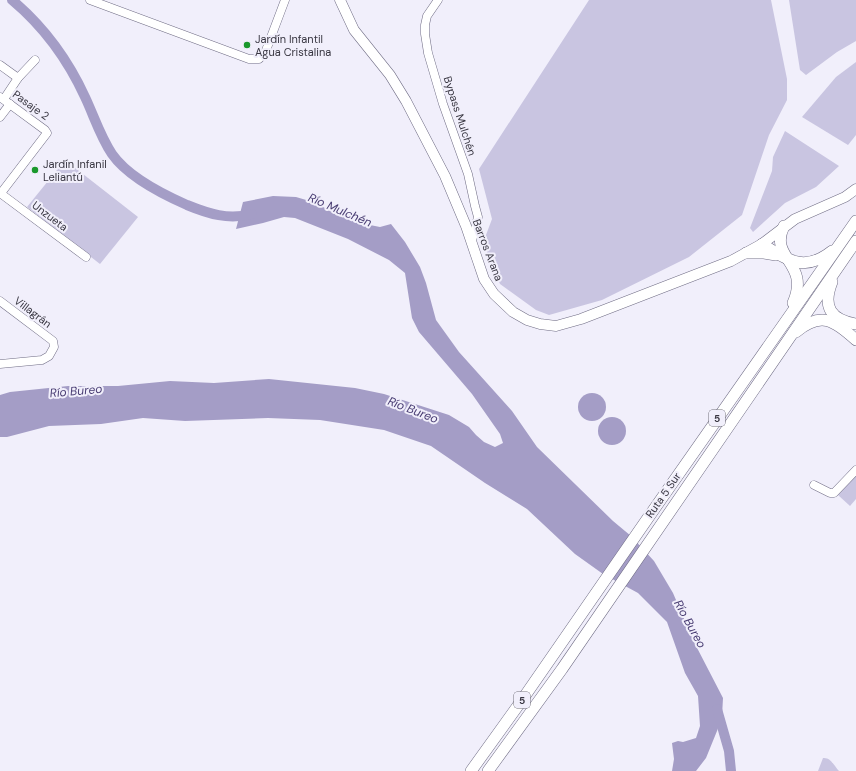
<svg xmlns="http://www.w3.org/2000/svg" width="856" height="771" viewBox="0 0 856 771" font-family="'DM Sans',sans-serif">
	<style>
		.green { fill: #c9c5e1 }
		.water { fill: #a49dc6 }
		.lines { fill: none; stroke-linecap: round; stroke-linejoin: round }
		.river { stroke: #a49dc6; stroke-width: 10 }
		.minor-casing { stroke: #6f6c84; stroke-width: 9 }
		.major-casing { stroke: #6f6c84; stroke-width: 11 }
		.highway-casing { stroke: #6f6c84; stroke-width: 12 }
		.minor { stroke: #fff; stroke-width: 8 }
		.major { stroke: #fff; stroke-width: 10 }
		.highway { stroke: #fff; stroke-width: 11 }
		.poi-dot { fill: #1a982c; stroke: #f1effb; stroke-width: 1.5 }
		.labels { text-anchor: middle; stroke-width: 4; stroke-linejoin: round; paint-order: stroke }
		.shield { fill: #f1effb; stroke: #706e79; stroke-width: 1 }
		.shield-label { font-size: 10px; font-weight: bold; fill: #383641 }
		.poi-label { font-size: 11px; fill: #383641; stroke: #f1effb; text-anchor: start }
		.street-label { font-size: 11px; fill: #383641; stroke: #f1effb }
		.water-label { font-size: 12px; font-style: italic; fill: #493d73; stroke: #f1effb }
	</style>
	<rect width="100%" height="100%" fill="#f1effb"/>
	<g class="green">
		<polygon points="589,0 771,0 787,79 787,100 769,135 742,215 689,257 602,300 549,315 536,310 500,284 483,243 492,219 479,169"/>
		<polygon points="789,0 856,0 856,41 837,52 806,75 800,70"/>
		<polygon points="856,62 856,135 848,145 802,117 836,77"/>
		<polygon points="785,131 839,166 816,187 785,203 753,232 750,228 772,171 773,157"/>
		<polygon points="65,160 138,217 100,264 27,207"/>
		<polygon points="856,475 856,499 850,506 838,495"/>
		<path d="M 823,758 C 831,757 834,766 839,771 L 818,771 Z"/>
	</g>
	<g class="water">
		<polygon points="273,196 296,197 313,202 337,214 360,223 380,227 391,224 405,242 420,267 426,283 436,320 459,352 512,411 537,447 613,521 631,536 654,561 673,593 694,642 723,698 722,716 717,731 706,758 696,771 672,771 674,759 672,743 678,741 683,742 696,738 700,726 698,696 685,673 667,622 638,593 603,574 575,554 527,509 485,483 431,446 384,430 320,420 268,418 185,421 143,418 101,424 49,426 7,437 0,437 0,395 10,392 68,386 118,386 170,381 214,383 269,379 355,388 384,394 449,415 469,427 476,435 484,442 495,447 503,443 500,434 472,394 419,332 412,318 405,273 389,260 348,239 295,218 284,217 263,223 236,229 243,202"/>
		<circle cx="592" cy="407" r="14"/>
		<circle cx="612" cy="431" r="14"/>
	</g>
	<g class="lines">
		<g class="river">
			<path d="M 12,0 C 43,26 68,60 85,97 C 94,116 100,136 112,154 C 128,177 162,194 187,205 C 209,214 228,220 252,214"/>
			<polyline points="717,709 729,751 731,771"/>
		</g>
		<defs>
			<g id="minor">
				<polyline points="90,0 249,59 259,59 265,53 285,0"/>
				<polyline points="438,0 427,16 425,25 425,34 428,53 443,104 468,174 475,206 478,217 472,241"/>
				<polyline points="0,65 18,78"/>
				<polyline points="0,97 45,130 47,133 1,193"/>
				<polyline points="4,99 18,78 35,60"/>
				<polyline points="0,117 10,104"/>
				<polyline points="0,193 86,257"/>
				<polyline points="0,301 53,341 54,347 49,356 42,360 0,364"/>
				<polyline points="814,485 830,493 834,493 856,470"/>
			</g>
			<polyline id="major" points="340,0 354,30 390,75 406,101 445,176 466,226 484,279 494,294 513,312 527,320 540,324 556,326 581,319 731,261 762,244 795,219 845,197 856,189"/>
			<g id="highway">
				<path d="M 784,226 C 768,259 811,262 793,303"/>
				<path d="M 762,244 C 788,260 804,273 832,251"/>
				<polyline points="746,253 764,253 776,255"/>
				<path d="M 832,282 C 822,307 831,320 856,324"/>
				<path d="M 796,332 C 821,311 834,320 856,340"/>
				<polyline points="471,771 522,700 650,515 856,221"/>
				<polyline points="488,771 562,669 856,241"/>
			</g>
		</defs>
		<use href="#minor" class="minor-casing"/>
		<use href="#major" class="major-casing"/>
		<use href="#highway" class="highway-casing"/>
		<use href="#minor" class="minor"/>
		<use href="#major" class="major"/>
		<use href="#highway" class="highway"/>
	</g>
	<g class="poi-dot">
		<circle cx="247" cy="45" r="4"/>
		<circle cx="35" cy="170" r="4"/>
	</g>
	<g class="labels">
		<g class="shield">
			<rect x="709" y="410" width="16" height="16" rx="3"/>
			<rect x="514" y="692" width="16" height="16" rx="3"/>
		</g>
		<g class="shield-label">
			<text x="717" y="422">5</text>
			<text x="522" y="704">5</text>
		</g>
		<g class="poi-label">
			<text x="255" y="43">Jardín Infantil<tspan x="255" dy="13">Agua Cristalina</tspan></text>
			<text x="43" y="168">Jardín Infanil<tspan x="43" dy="13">Leliantú</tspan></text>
		</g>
		<g class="street-label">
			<text transform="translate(31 105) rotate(36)" y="4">Pasaje 2</text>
			<text transform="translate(460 116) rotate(72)" y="4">Bypass Mulchén</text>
			<text transform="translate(50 216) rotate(37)" y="4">Unzueta</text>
			<text transform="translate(488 250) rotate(69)" y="4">Barros Arana</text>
			<text transform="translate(33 312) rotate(37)" y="4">Villagrán</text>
			<text transform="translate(663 495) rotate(-55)" y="4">Ruta 5 Sur</text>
		</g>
		<g class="water-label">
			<text transform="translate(340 210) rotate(23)" y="4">Río Mulchén</text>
			<text transform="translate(76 391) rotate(-5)" y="4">Río Bureo</text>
			<text transform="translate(413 410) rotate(21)" y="4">Río Bureo</text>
			<text transform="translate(690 624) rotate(61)" y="4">Río Bureo</text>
		</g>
	</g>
</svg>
